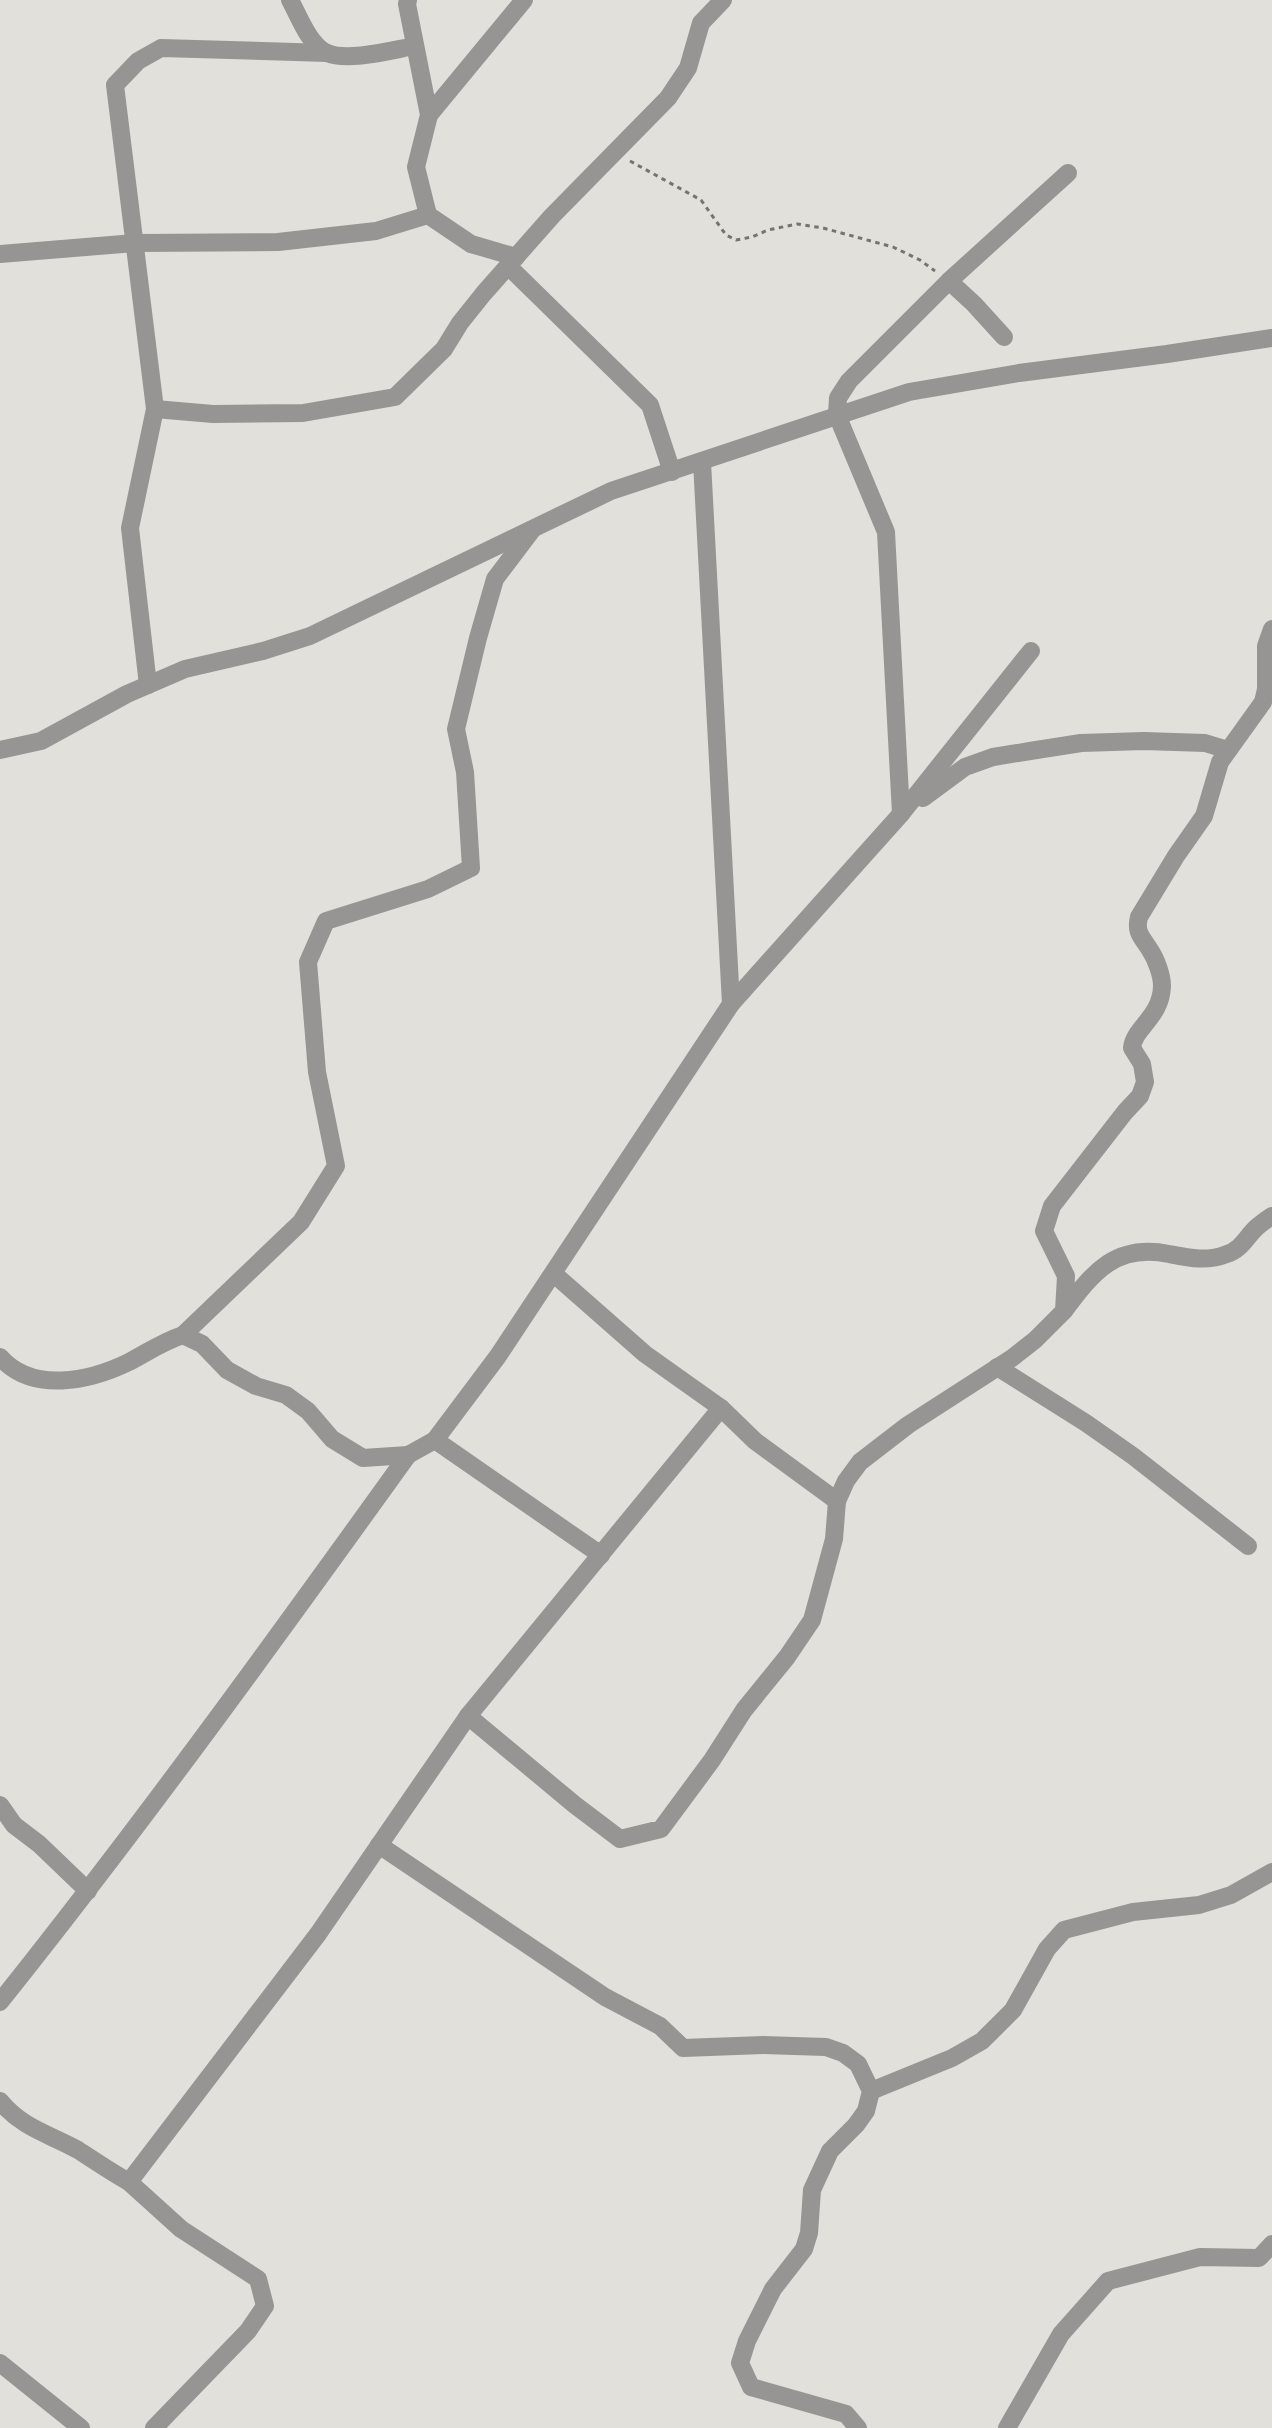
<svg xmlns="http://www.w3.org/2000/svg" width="1272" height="2428" viewBox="0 0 1272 2428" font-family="Lato,sans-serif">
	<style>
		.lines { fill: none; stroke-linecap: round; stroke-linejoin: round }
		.path { stroke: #767471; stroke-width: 3; stroke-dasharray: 4.5 4.5; stroke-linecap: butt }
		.minor { stroke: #969593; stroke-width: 18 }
	</style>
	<rect width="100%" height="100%" fill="#e2e0db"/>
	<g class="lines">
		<polyline class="path" points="630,161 701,200 726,235 736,240 752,237 768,230 797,224 823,228 893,247 920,260 935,271"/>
		<g class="minor">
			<path d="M 290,0 C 299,16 309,45 327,53 C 348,62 392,50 415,46"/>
			<polyline points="408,0 407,4 429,115 416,167 428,215 471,244 516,257"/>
			<polyline points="429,115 524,0"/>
			<polyline points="0,254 135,243 278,242 376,231 428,215"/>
			<polyline points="508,266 650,405 672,472"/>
			<polyline points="949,281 974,304 1004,337"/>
			<polyline points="155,409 213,414 303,413 395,397 444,349 460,323 484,293 552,216 668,98 688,68 701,23 723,0"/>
			<polyline points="702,462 731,1004"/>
			<polyline points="148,685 130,528 155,409 115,85 138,61 161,48 327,53"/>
			<polyline points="0,750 41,741 127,694 185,669 263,651 310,636 611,491 909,392 1019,373 1167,354 1272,338"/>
			<polyline points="923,798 965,767 993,757 1030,751 1081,743 1144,741 1205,743 1228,750"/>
			<polyline points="901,814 886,532 837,415 838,398 849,381 949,281 1068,173"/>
			<polyline points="554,1274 645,1354 721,1408 755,1441 837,1501"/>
			<path d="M 1064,1311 C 1093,1272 1116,1243 1169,1254 C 1189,1258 1207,1262 1227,1254 C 1242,1249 1246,1237 1257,1227 C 1262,1223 1267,1219 1272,1216"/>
			<polyline points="183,1335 202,1344 227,1370 256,1386 286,1395 308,1411 332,1439 363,1458 408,1455 435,1440 498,1356 731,1004 901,814 1031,651"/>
			<path d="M 0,1357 C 32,1394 90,1381 129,1362 C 148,1352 162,1342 183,1335 L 301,1222 L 336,1166 L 317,1072 L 308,962 L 326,921 L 428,889 L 471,868 L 465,772 L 456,729 L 478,638 L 495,579 L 532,530"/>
			<polyline points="997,1367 1086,1423 1133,1456 1248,1546"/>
			<polyline points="435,1440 601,1555"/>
			<path d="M 468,1716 L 575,1805 L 620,1839 L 661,1829 L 712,1760 L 744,1710 L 787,1657 L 812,1620 L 834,1539 L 837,1501 L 846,1481 L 860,1462 L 908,1425 L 1012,1358 L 1035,1340 L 1064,1311 L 1066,1276 L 1044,1231 L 1052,1206 L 1125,1112 L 1140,1096 L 1145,1082 L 1142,1064 L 1132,1048 C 1134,1027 1161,1018 1162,986 C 1162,975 1156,959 1150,950 C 1142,937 1135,933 1139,917 L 1176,856 L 1204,816 L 1220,762 L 1263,702 L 1266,689 L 1266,646 L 1272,629"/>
			<polyline points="0,1805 14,1825 39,1844 88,1891"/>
			<polyline points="379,1845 605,1997 660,2026 683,2048 763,2045 826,2047 843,2053 858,2064 871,2091 866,2111 856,2125 830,2151 812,2190 809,2233 804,2249 773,2289 747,2341 740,2363 751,2387 846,2414 858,2428"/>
			<path d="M 0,2002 C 142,1824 275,1640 408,1455"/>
			<polyline points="871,2091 952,2058 982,2041 1013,2010 1047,1949 1064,1930 1133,1912 1199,1905 1231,1895 1272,1872"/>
			<path d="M 0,2101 C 22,2128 49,2134 78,2150 C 95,2161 111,2172 129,2182"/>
			<polyline points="0,2363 81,2428"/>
			<polyline points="154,2428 248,2331 265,2306 258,2279 181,2229 129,2182 318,1934 468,1716 721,1408"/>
			<polyline points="1007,2428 1061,2334 1108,2281 1200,2257 1259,2258 1272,2244"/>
		</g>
	</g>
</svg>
